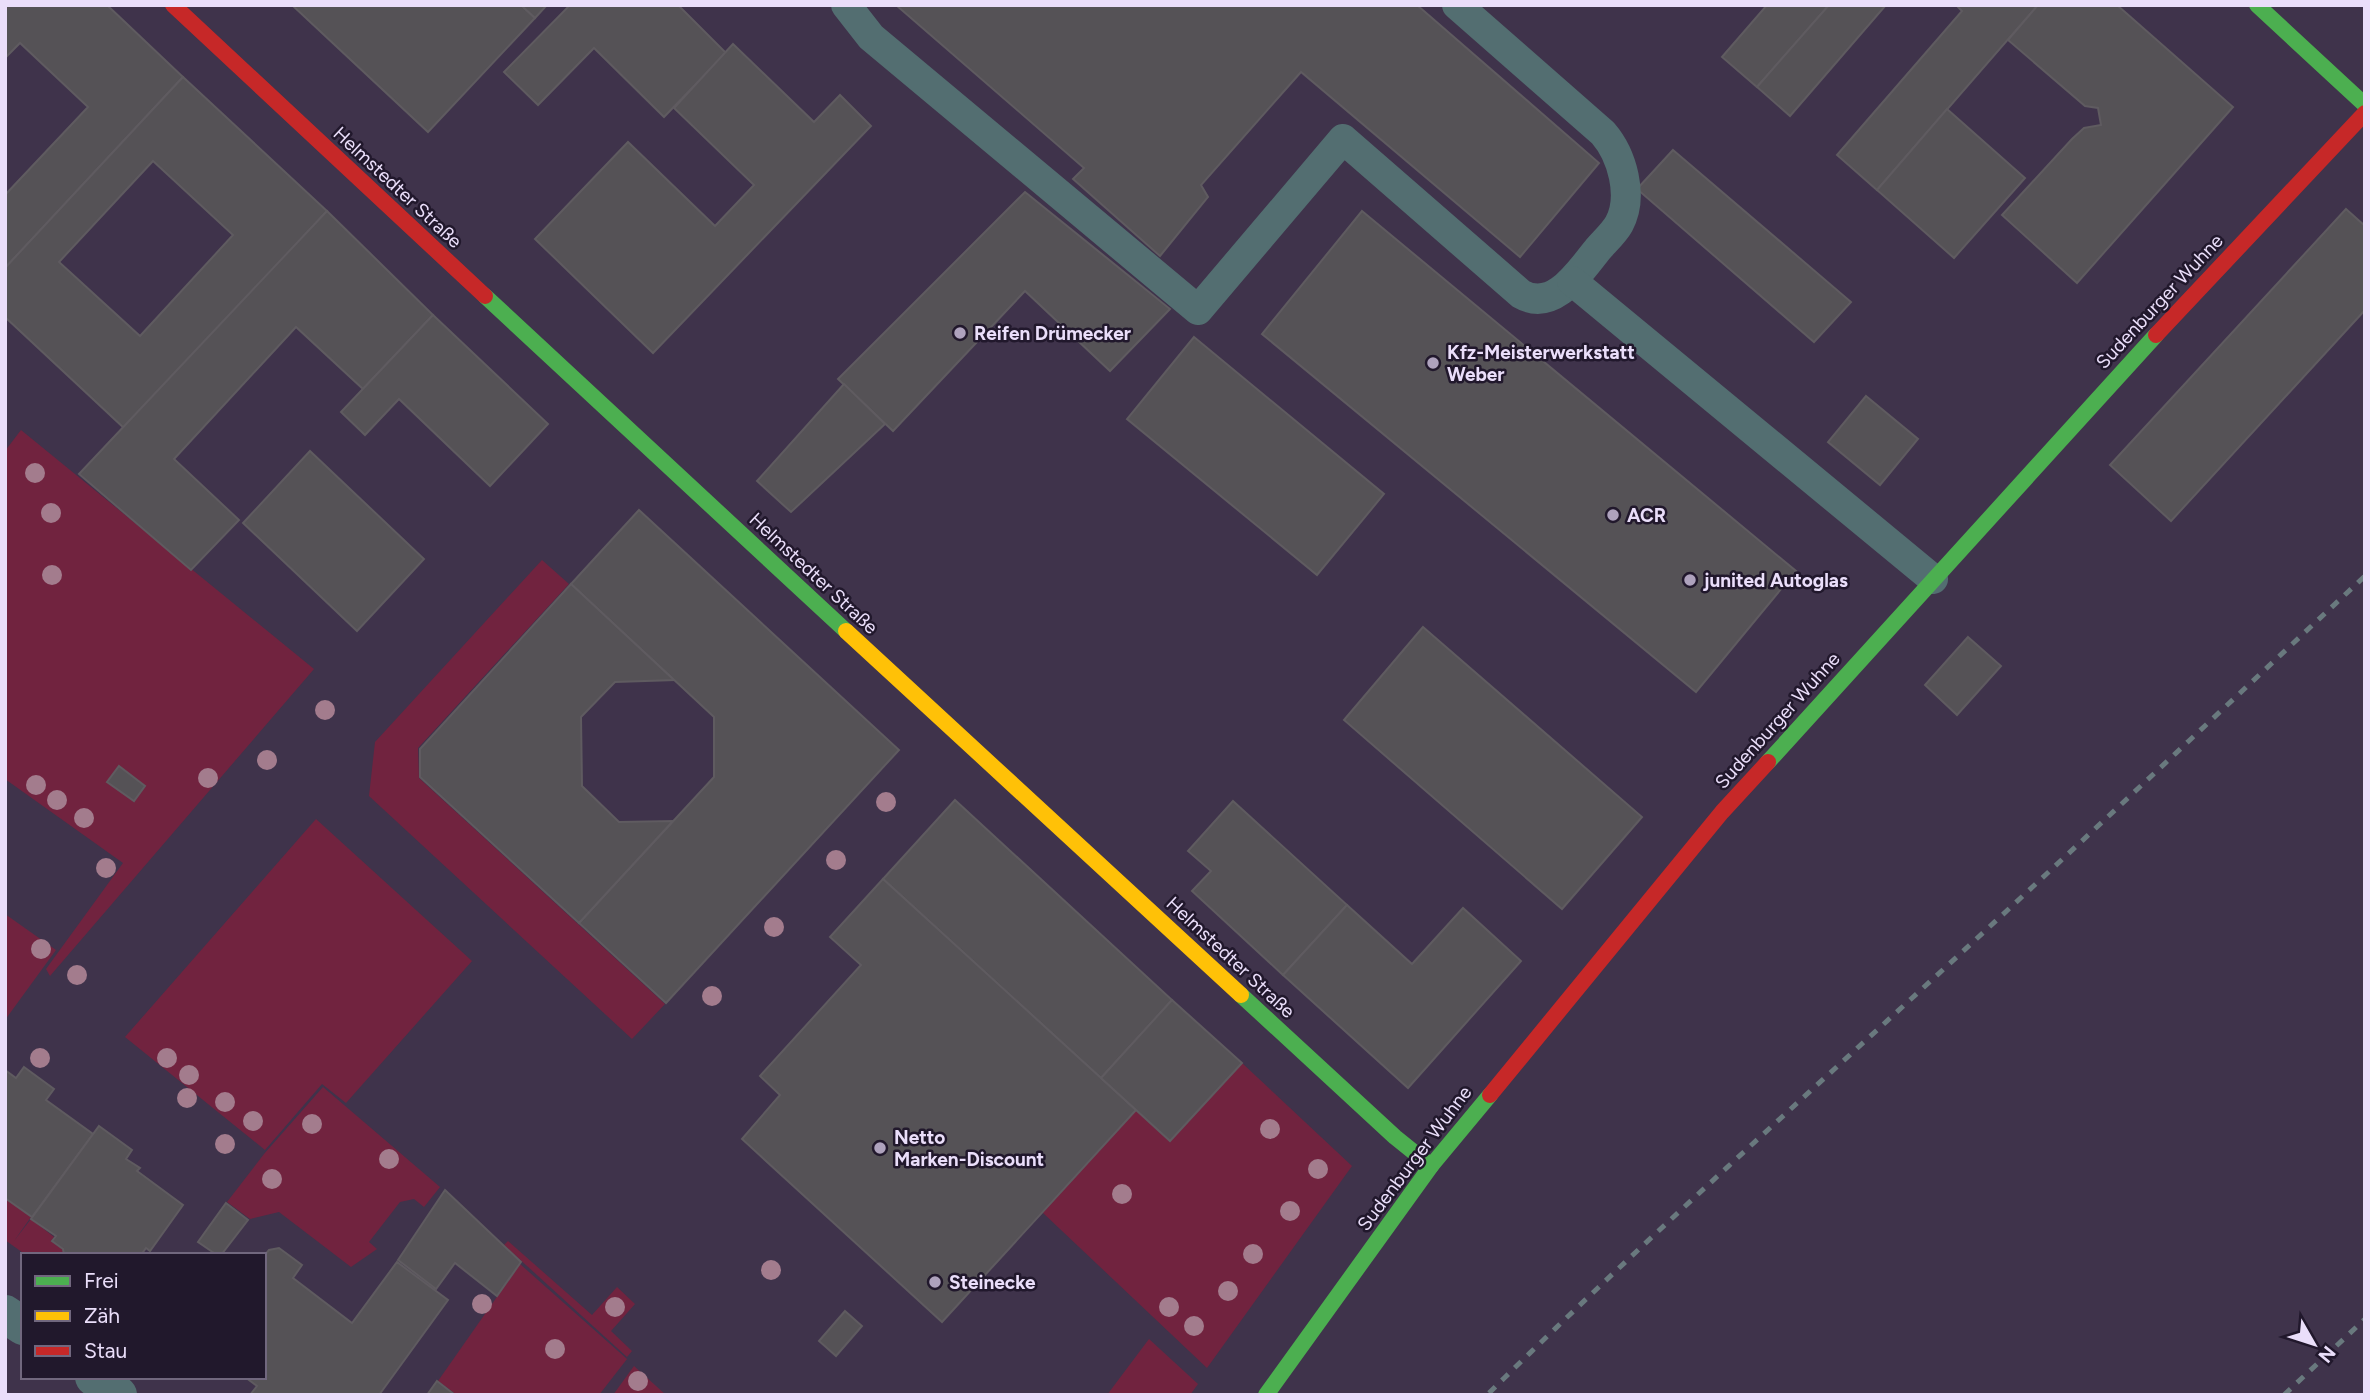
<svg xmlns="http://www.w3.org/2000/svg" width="2370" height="1400" viewBox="0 0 2370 1400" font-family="Figtree,sans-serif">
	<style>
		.green { fill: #71233f }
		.building { fill: #555256; stroke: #5f5b60; stroke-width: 2; fill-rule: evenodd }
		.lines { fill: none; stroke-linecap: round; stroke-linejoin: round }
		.lane { stroke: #536e71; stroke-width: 30 }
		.street { stroke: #536e71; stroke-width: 38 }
		.fast { stroke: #4caf50; stroke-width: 16 }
		.slow { stroke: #ffc107; stroke-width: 16 }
		.jam { stroke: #c62828; stroke-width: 16 }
		.rail { stroke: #69797e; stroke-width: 5; stroke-dasharray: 9 9; stroke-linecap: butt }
		.tree { fill: #a37c8d }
		.poi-dot { fill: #aea2bd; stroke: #21182c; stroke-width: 2.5 }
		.labels { text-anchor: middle; stroke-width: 5; stroke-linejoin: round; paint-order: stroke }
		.street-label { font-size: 19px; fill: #eadefa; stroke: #21182c }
		.poi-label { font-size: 19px; font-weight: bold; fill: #eadefa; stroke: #21182c; text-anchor: start }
	</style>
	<rect width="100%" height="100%" fill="#3f334b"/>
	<g class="green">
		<polygon points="21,430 314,669 50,976 46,969 123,863 5,779 5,451"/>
		<polygon points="542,560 569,584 418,748 419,778 665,1004 632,1039 369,796 375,742"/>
		<polygon points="316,819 472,961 346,1103 322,1084 265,1150 125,1037"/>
		<polygon points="5,914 56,950 5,1020"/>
		<polygon points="1242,1063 1352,1166 1207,1368 1042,1212 1136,1110 1170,1141"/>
		<polygon points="323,1087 440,1187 424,1207 414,1199 400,1202 369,1242 377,1249 351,1267 279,1212 250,1219 227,1202 264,1154"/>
		<polygon points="5,1198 31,1217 14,1241 31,1219 54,1237 51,1241 70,1255 26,1255 5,1240"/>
		<polygon points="508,1241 592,1315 617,1287 635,1304 611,1331 632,1351 627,1357 504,1245"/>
		<polygon points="520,1264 627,1359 599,1395 457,1395 438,1381"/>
		<polygon points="1149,1339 1198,1384 1190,1395 1107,1395"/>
		<polygon points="634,1366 666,1395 613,1395"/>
	</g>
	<g class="building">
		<polygon points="5,5 107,5 183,77 5,268 5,195 88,107 20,43 5,58"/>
		<polygon points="292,5 521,5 535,18 428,132"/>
		<polygon points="521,5 547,5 535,18"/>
		<polygon points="570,5 678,5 726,53 664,117 594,48 538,105 504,72"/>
		<polygon points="896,5 1417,5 1599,163 1520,257 1301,72 1201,185 1208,197 1160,256 1073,179 1084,168"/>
		<polygon points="1767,5 1829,5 1757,87 1722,57"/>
		<polygon points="1829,5 1886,5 1790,116 1757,87"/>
		<polygon points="1956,5 2038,5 1877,190 1837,155 1962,11"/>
		<polygon points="2038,5 2117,5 2233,107 2077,283 2002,215 2072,139 2084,128 2101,125 2098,108 2085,106 2008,40"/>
		<polygon points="733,44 814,122 840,95 871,126 653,353 535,239 628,142 715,226 754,185 674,108"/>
		<path d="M 183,77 L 327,211 L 125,429 L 5,317 L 5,268 ZM 153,161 L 233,235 L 140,336 L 59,262 Z"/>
		<polygon points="1947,109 2025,178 1954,258 1877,190"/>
		<polygon points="1673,150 1851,302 1814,342 1637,189"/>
		<polygon points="1025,192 1170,309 1110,371 1025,291 893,431 838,379"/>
		<polygon points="2346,209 2365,226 2365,310 2171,521 2110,465"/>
		<polygon points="327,211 433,315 363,389 296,327 174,459 239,520 191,570 79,474"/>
		<polygon points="1362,211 1796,571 1696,692 1262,334"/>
		<polygon points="433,315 548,424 490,486 399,399 365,435 341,412"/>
		<polygon points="1194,337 1384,494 1317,575 1127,419"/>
		<polygon points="844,384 885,424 791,512 757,481"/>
		<polygon points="1866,396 1918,439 1880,485 1828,442"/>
		<polygon points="310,451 424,559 357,631 243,523"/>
		<polygon points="639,510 899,750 666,1003 579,923 714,777 714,717 571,584"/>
		<polygon points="571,584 674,680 615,682 581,717 582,786 619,822 673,821 579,923 420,777 420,749"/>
		<polygon points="1423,627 1642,817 1562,909 1344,720"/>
		<polygon points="1968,637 2001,666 1957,715 1925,685"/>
		<polygon points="119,766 145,786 134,801 107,782"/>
		<polygon points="955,800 1172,1000 1101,1078 883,879"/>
		<polygon points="1233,801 1347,905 1283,975 1192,891 1211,871 1188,851"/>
		<polygon points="883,879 1136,1110 942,1322 742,1139 780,1095 760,1076 861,965 830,937"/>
		<polygon points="1347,905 1412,964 1463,908 1521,961 1408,1088 1283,975"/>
		<polygon points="1172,1000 1242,1063 1170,1141 1101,1078"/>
		<polygon points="24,1067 54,1089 46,1100 93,1134 32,1217 5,1198 5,1070 16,1078"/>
		<polygon points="99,1126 132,1150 126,1159 140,1168 137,1171 183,1205 150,1251 146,1248 141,1255 64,1255 63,1249 52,1241 56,1236 31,1219"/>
		<polygon points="445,1190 521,1262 497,1296 455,1263 436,1289 398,1260"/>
		<polygon points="226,1203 248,1220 221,1255 217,1255 198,1242"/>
		<polygon points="279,1248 302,1265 293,1278 352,1323 397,1262 448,1300 379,1395 250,1395 257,1386 245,1377 264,1377 264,1256 269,1250"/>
		<polygon points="845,1311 862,1326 836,1356 819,1341"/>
		<polygon points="437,1381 455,1395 427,1395"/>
	</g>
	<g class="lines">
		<g class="lane">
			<path d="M 846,5 L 871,37 L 1198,310 L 1343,139 L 1521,294 C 1554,313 1580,271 1598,249 C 1604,242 1614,233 1619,224 C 1634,196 1622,155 1603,133 L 1457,5"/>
			<polyline points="1572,281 1933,579"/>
		</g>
		<g class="street">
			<polyline points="5,1314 23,1326"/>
			<polyline points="94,1377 118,1395"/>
		</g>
		<g class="fast">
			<polyline points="2257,5 2365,105"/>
			<polyline points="485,296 846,631"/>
			<polyline points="1768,762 2156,335"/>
			<polyline points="1241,995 1395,1137 1431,1166"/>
			<polyline points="1266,1395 1431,1166 1490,1095"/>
		</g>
		<polyline class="slow" points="846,631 1241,995"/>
		<g class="jam">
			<polyline points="173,5 485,296"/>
			<polyline points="2156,335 2365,113"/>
			<polyline points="1490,1095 1722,812 1768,762"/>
		</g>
		<g class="rail">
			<path d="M 1489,1393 C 1626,1258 1769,1129 1911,999 C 2064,859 2214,717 2365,576"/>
			<polyline points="2284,1395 2365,1319"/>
		</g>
	</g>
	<g class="tree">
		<circle cx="35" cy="473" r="10"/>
		<circle cx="51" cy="513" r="10"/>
		<circle cx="52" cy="575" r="10"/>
		<circle cx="325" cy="710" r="10"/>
		<circle cx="267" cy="760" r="10"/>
		<circle cx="208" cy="778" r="10"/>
		<circle cx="36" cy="785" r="10"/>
		<circle cx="57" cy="800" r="10"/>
		<circle cx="886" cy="802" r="10"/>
		<circle cx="84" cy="818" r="10"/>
		<circle cx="836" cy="860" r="10"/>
		<circle cx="106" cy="868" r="10"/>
		<circle cx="774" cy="927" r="10"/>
		<circle cx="41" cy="949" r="10"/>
		<circle cx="77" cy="975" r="10"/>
		<circle cx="712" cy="996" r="10"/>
		<circle cx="40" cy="1058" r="10"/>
		<circle cx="167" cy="1058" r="10"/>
		<circle cx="189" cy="1075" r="10"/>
		<circle cx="187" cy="1098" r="10"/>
		<circle cx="225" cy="1102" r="10"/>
		<circle cx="253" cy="1121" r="10"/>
		<circle cx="312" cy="1124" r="10"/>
		<circle cx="1270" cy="1129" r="10"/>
		<circle cx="225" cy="1144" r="10"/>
		<circle cx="389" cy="1159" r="10"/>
		<circle cx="1318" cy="1169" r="10"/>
		<circle cx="272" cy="1179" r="10"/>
		<circle cx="1122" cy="1194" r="10"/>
		<circle cx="1290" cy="1211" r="10"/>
		<circle cx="1253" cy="1254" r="10"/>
		<circle cx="771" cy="1270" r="10"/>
		<circle cx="1228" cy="1291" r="10"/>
		<circle cx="482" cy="1304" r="10"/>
		<circle cx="615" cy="1307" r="10"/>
		<circle cx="1169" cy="1307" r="10"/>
		<circle cx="1194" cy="1326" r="10"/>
		<circle cx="555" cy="1349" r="10"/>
		<circle cx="638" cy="1381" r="10"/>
	</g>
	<g class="poi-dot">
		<circle cx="960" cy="333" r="7"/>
		<circle cx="1433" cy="363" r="7"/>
		<circle cx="1613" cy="515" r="7"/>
		<circle cx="1690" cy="580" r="7"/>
		<circle cx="880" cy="1148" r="7"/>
		<circle cx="935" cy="1282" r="7"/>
	</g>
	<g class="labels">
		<g class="street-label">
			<text transform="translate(398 187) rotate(43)" y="7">Helmstedter Straße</text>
			<text transform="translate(2159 301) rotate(-47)" y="7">Sudenburger Wuhne</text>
			<text transform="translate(814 573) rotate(43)" y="7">Helmstedter Straße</text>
			<text transform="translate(1777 720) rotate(-48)" y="7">Sudenburger Wuhne</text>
			<text transform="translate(1231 957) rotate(43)" y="7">Helmstedter Straße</text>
			<text transform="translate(1414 1158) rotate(-53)" y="7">Sudenburger Wuhne</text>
		</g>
		<g class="poi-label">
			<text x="974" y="340">Reifen Drümecker</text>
			<text x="1447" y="359">Kfz-Meisterwerkstatt<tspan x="1447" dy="22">Weber</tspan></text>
			<text x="1627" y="522">ACR</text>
			<text x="1704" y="587">junited Autoglas</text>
			<text x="894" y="1144">Netto<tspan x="894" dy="22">Marken-Discount</tspan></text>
			<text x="949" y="1289">Steinecke</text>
		</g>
	</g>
	<rect width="2370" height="1400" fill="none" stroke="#eadefa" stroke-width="14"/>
	<rect x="21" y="1253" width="245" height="126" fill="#21182c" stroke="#71677e" stroke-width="2"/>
	<rect x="35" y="1276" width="35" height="10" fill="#4caf50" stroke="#71677e" stroke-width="2"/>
	<text x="84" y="1288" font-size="21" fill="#eadefa">Frei</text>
	<rect x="35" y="1311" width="35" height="10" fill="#ffc107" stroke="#71677e" stroke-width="2"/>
	<text x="84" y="1323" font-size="21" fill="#eadefa">Zäh</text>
	<rect x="35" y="1346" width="35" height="10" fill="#c62828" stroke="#71677e" stroke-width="2"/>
	<text x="84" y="1358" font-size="21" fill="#eadefa">Stau</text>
	<g transform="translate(2314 1344) rotate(129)" stroke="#21182c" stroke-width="5" paint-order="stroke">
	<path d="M0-5L12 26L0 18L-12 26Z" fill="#eadefa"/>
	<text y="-10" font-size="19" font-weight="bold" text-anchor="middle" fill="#eadefa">N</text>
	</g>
</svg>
